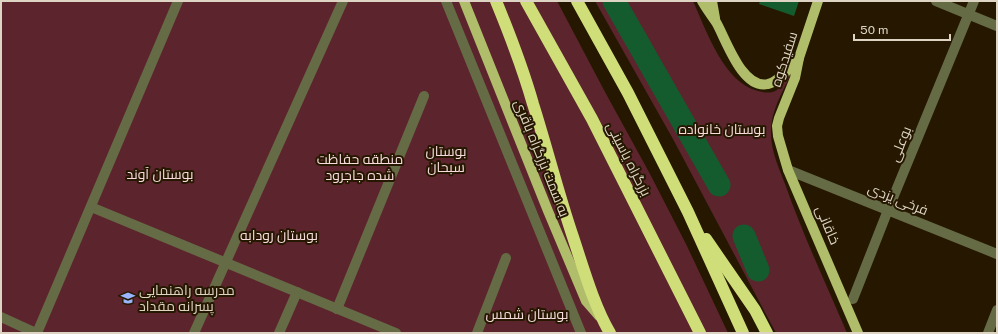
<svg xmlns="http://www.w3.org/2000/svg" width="998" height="334" viewBox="0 0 998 334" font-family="'Public Sans',Cairo,sans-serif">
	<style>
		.green { fill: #5c242d }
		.water { fill: #145c2e }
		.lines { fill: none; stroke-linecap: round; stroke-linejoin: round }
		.river { stroke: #145c2e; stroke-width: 23 }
		.minor { stroke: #656b45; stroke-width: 10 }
		.major { stroke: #b0bd6a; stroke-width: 10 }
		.highway { stroke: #cfde79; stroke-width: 12 }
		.labels { text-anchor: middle; stroke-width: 4; stroke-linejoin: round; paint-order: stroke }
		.street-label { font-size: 14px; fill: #ddd4c4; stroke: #261800 }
		.park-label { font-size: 14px; fill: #f7dbdd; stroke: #261800 }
		.poi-label { font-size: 14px; fill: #ddd4c4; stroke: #261800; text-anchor: start }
	</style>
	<rect width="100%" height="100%" fill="#261800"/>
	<g class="green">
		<polygon points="1,1 557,1 605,92 650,174 686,244 728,333 1,333"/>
		<path d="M 595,1 L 693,1 C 706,30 724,83 758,91 C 777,96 780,89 788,73 L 791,74 C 782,93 770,113 771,134 C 771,151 779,168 785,184 C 803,235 826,284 847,333 L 776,333 L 673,139 Z"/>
	</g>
	<polygon class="water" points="760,1 799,1 794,16 759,4"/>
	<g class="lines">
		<g class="river">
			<polyline points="614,1 719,185"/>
			<polyline points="744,236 758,270"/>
		</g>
		<g class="minor">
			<polyline points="446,1 581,333"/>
			<polyline points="936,1 997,26"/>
			<polyline points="788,170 997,254"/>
			<polyline points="91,207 396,333"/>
			<polyline points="853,299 888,210 974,1"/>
			<polyline points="337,309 424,96"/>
			<polyline points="1,317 36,333"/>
			<polyline points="37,333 178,1"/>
			<polyline points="194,333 343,1"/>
			<polyline points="279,333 297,292"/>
			<polyline points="477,333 506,258"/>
			<polyline points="988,333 997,310"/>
		</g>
		<g class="major">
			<polyline points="464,1 548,211 586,301 599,316"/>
			<path d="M 702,1 C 706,8 711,15 716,22 C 726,39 742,90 768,84 C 779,82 791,66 799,58"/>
			<polyline points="712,1 715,18"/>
			<polyline points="818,1 799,58 795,78 779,118 777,126 778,136 788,170 858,333"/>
		</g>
		<g class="highway">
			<path d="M 496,1 C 510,35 523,69 533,104 C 547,148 558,193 573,237 C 583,267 594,306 610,333"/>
			<polyline points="526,1 592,119 700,333"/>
			<polyline points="577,1 628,93 688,212 743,333"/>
			<polyline points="706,239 755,310 767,333"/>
		</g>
	</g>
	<defs>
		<symbol id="school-bare" viewBox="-9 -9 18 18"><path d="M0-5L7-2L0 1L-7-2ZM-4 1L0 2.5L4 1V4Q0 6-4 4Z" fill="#9ab5fd" stroke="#261800" stroke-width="2.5" paint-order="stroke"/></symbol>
	</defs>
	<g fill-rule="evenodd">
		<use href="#school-bare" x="118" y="288" width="20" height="20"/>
	</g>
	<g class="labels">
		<g class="street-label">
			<text transform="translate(784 59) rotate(-72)" y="5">سفیدکوه</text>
			<text transform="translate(900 144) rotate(-68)" y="5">بوعلی</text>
			<text transform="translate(542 158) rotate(68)" y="5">به سمت بزرگراه باقری</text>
			<text transform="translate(629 159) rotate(63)" y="5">بزرگراه یاسینی</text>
			<text transform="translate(898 199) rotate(22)" y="5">فرخی یزدی</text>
			<text transform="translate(828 225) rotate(67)" y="5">خاقانی</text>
		</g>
		<g class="park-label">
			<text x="722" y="134">بوستان خانواده</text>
			<text x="446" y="156">بوستان<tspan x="446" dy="16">سبحان</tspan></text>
			<text x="360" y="164">منطقه حفاظت<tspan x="360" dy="16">شده جاجرود</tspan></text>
			<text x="160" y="179">بوستان آوند</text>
			<text x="279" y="240">بوستان رودابه</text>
			<text x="527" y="319">بوستان شمس</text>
		</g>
		<g class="poi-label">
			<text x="139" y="295">مدرسه راهنمایی<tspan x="139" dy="16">پسرانه مقداد</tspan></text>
		</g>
	</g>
	<rect width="998" height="334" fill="none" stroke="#ddd4c4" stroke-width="4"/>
	<path d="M854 34v6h96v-6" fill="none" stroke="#ddd4c4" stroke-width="2"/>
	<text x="860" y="34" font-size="12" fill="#ddd4c4" stroke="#261800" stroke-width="3" paint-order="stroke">50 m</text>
</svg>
